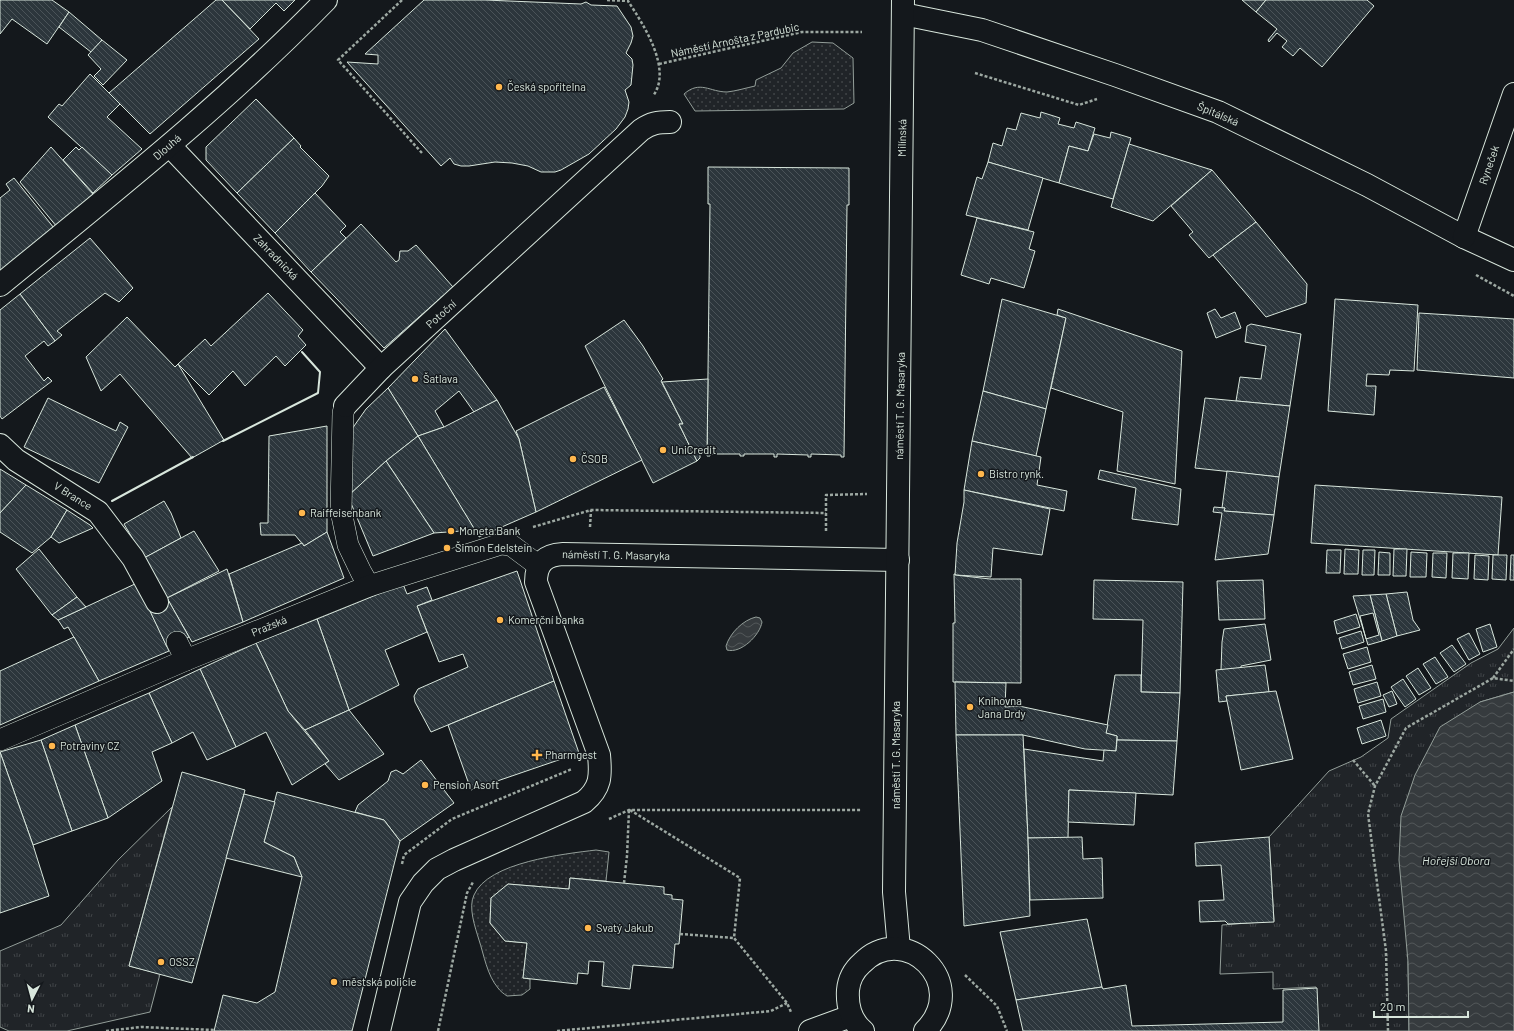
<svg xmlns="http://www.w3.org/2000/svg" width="1514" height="1031" viewBox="0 0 1514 1031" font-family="Barlow,sans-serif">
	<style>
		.grass { fill: url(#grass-dots); stroke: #939e99 }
		.park { fill: url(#park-tufts); stroke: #939e99 }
		.water { fill: url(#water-waves); stroke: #939e99 }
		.building { fill: url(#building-back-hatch); stroke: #d8e6dc; fill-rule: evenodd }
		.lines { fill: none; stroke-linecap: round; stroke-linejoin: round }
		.pedestrian-casing { stroke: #d8e6dc; stroke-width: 22 }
		.minor-casing { stroke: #d8e6dc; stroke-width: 24 }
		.secondary-casing { stroke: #d8e6dc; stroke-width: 24 }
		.primary-casing { stroke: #d8e6dc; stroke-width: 24 }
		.path { stroke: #9da8a2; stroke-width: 2.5; stroke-dasharray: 3 2; stroke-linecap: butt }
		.pedestrian { stroke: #14181c; stroke-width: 21 }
		.minor { stroke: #14181c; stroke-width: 22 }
		.secondary { stroke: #14181c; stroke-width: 22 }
		.primary { stroke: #14181c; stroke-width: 22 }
		.wall { stroke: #d8e6dc; stroke-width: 2 }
		.poi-dot { fill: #ffb74d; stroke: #14181c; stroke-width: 1.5 }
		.labels { text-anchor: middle; stroke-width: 3; stroke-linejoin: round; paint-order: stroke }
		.street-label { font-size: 11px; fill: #d8e6dc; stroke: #14181c }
		.poi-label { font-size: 11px; fill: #d8e6dc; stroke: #14181c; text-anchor: start }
		.water-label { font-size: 12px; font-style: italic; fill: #d8e6dc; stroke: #14181c }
	</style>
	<defs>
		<pattern id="grass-dots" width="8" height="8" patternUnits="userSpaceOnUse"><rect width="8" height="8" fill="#202428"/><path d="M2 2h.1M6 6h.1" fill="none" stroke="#404447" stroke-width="1.8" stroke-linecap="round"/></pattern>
		<pattern id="park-tufts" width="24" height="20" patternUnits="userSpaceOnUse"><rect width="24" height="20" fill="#202428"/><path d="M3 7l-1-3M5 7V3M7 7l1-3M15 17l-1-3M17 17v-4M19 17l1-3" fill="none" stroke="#404447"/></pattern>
		<pattern id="water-waves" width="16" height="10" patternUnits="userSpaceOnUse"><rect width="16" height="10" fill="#363b3e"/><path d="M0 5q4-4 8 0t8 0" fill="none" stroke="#525759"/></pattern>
		<pattern id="building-back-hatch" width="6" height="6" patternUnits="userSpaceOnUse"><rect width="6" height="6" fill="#2c363c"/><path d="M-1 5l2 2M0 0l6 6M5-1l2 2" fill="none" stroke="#4a5358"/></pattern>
	</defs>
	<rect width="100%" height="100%" fill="#14181c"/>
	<g class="grass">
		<path d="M 812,42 L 833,43 L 853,58 L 854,103 L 844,109 L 695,111 L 684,94 C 700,80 710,92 727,92 C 736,91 746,88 755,86 L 756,80 L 781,68 L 793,53 Z"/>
		<path d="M 596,850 L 609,852 L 606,881 L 570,878 L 569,889 L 508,884 L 491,898 L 490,923 L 505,941 L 527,943 L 523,978 L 530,979 L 530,989 L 522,995 L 507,996 C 504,994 500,991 498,988 C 487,975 484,955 479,940 C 475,927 468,907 474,895 C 488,862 564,854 596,850 Z"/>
	</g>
	<g class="park">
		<polygon points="1514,628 1514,692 1480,702 1408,962 1409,1031 1317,1031 1316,987 1273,989 1273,972 1220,974 1222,925 1274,921 1269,837 1329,771 1361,757 1388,738 1391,719 1471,663 1498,649"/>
		<polygon points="172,807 129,966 160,974 150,1012 67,1031 9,1031 0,1027 0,951 61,925 118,860"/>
	</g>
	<g class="water">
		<path d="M 756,617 L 760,618 L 762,622 C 760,635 741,654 727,650 L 726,646 C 730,633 743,620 756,617 Z"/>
		<polygon points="1514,692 1514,1031 1409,1031 1408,962 1399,860 1401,816 1415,775 1440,727 1480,702"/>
	</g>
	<g class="building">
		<polygon points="0,0 52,0 69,12 47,44 12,19 0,34"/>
		<polygon points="216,0 222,0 259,39 150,134 109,93"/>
		<polygon points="222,0 295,0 284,11 276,3 250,29"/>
		<polygon points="424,0 485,0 581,4 586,2 591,5 617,6 631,27 633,36 631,43 626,53 632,59 633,65 631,85 625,90 629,102 628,109 625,117 616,129 589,154 561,170 555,172 541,172 528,166 512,163 495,162 469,166 461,166 454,164 450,158 441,166 347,62 378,64 378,55 365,54"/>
		<polygon points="1242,0 1266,0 1256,12"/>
		<polygon points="1266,0 1367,0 1374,6 1322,67 1300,48 1293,56 1282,47 1287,41 1277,33 1269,42 1268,40 1277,29 1256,12"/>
		<polygon points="69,12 102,40 91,52 59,27"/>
		<polygon points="102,40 127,60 103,85 94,76 101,69 88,55"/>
		<polygon points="90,74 120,104 107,117 142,149 112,175 48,117 59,104 62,106"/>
		<polygon points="256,99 294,138 237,193 206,160 206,147"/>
		<polygon points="1041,112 1060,118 1058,124 1074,128 1076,122 1095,128 1088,151 1069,146 1059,183 988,162 993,143 1002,146 1007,128 1016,130 1021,113 1040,118"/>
		<polygon points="1111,132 1131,138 1113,199 1059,183 1069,146 1088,151 1094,134 1110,138"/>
		<polygon points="294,138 301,146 300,147 329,176 322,186 275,233 237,193"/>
		<polygon points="1129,144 1212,170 1153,221 1111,207"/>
		<polygon points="51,147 93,194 57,227 20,182"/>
		<polygon points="76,147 79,150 82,147 112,175 93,193 63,160"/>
		<polygon points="988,162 1043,178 1028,230 966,215 977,177 982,179"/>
		<polygon points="708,167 849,168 849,205 847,205 844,457 841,457 841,455 811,454 811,457 808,457 808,455 777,454 777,457 774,457 774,454 744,454 744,456 740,456 740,454 710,454 710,456 707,456 710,204 708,204"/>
		<polygon points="1212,170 1256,222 1209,258 1189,235 1193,232 1171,206"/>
		<polygon points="14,178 54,228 0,272 0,198 10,190 6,184"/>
		<polygon points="315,193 346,226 340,232 346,238 311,272 275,233"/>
		<polygon points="977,218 1034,232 1029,249 1035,251 1024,288 991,278 989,284 961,275"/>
		<polygon points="1256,222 1307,284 1306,303 1266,317 1213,255"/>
		<polygon points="361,224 396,262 399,260 400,251 408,251 416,245 453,287 384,348 311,272"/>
		<polygon points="90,238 133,288 119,302 105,293 57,331 62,335 55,341 20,294"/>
		<polygon points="268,293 303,330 298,336 306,345 285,366 276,356 245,386 233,371 209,395 178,364 205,339 211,346"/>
		<polygon points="20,294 55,341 48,346 44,341 25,356 44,381 48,377 52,381 2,419 0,416 0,310"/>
		<polygon points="1002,299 1066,318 1046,409 983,391"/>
		<polygon points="1335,299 1418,305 1414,371 1390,370 1389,375 1367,374 1366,386 1376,386 1374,415 1328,411"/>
		<polygon points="1058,309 1182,351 1175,484 1117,471 1123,412 1051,388 1066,318 1057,315"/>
		<polygon points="1215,309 1221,318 1235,312 1241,328 1216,338 1207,313"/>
		<polygon points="1419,313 1514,319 1514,378 1417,370"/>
		<polygon points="127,317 175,367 178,364 224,440 192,458 120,374 101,391 86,357"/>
		<polygon points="624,320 643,346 663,379 661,381 683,424 679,424 697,461 653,483 585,346"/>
		<polygon points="1251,324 1301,334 1290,406 1236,401 1240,377 1261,379 1266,346 1245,342 1247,326"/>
		<polygon points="445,329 497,400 474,412 459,391 435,411 444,427 418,436 388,388"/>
		<polygon points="708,379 707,453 700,453 700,458 697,461 679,424 683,424 662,382"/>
		<polygon points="604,387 642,460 536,512 519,439 516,431"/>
		<polygon points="388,388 418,436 386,461 348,496 347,436 366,409"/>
		<polygon points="983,391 1046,409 1036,456 972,441"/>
		<polygon points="48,398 116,431 120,422 128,427 99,483 24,447"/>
		<polygon points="1205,398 1290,406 1279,477 1195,468"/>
		<polygon points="497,400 519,439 536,512 479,537 418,436 444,427"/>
		<polygon points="327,426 327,532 304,546 295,535 261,535 260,523 268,523 269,436"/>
		<polygon points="418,436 475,530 434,533 386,461"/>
		<polygon points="972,441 1041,457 1037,485 1067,491 1064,511 964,490"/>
		<polygon points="386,461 434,533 373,556 348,496"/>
		<polygon points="0,469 26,485 0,513"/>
		<polygon points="1100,470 1181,489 1178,525 1132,519 1136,488 1098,479"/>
		<polygon points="1227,471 1279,477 1274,515 1224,511 1225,508 1222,508"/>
		<polygon points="26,485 67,510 51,537 32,553 0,532 0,513"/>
		<polygon points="1315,485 1502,497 1498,555 1311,543"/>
		<polygon points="964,490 1050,509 1042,555 993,548 991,577 955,575 957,543 964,502"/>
		<polygon points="164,501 171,513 181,538 144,558 124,524"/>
		<polygon points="1214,507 1225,508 1224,511 1274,515 1268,554 1215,560 1222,513 1213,512"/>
		<polygon points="67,510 90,525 93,528 59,543 51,537"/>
		<polygon points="194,531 219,571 167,598 144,558"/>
		<polygon points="327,532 344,578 243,622 229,574 302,543 304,546"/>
		<polygon points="39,549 77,597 52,615 16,569"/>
		<polygon points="1345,549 1359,550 1358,574 1344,574"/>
		<polygon points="1394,549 1407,549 1406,576 1393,576"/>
		<polygon points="1327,550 1341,550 1340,573 1326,573"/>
		<polygon points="1363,550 1375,550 1374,575 1362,575"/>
		<polygon points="1379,552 1390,553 1390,575 1378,575"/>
		<polygon points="1411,552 1427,553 1426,577 1410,577"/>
		<polygon points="1433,553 1447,553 1446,578 1432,577"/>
		<polygon points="1453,553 1469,553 1468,579 1452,578"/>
		<polygon points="1475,555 1489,556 1488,580 1474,579"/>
		<polygon points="1493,555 1507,555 1506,580 1492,579"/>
		<polygon points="1511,555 1514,555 1514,580 1510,580"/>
		<polygon points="227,569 243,622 192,642 167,598"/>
		<polygon points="517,571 554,681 431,732 415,702 414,696 418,689 468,667 463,654 439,662 417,606"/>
		<polygon points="954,574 955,574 955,575 990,579 1021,579 1021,683 953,682 953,623 955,623"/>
		<polygon points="1094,580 1183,582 1180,693 1141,692 1143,620 1093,619"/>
		<polygon points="1263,580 1265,619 1219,620 1217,581"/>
		<polygon points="137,583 169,651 99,681 68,627 64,629 58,620"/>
		<polygon points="403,584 407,594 427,587 432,600 417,606 427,632 385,650 399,685 349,710 317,619"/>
		<polygon points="1407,592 1413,620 1420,630 1397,636 1386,594"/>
		<polygon points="1386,594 1397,636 1382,641 1370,595"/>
		<path d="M 1370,595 L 1382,641 L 1368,645 L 1353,596 ZM 1373,613 L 1379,635 L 1366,639 L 1360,616 Z"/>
		<polygon points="77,597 86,607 58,620 52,615"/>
		<polygon points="167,598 189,637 167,647 149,609"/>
		<polygon points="1356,614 1360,627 1337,634 1334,621"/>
		<polygon points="317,619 349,710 305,730 288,711 256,643"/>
		<polygon points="1265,624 1271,660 1241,666 1241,668 1221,670 1222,642 1224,629"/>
		<polygon points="1490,624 1497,647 1483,652 1476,629"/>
		<polygon points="1361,631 1364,642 1342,649 1339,638"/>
		<polygon points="1469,633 1480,654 1469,660 1457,639"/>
		<polygon points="74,637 99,681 0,725 0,671"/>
		<polygon points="256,643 288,711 329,761 292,785 266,732 236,747 200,669"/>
		<polygon points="1452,645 1466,664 1454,672 1440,653"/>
		<polygon points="1367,647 1371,662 1348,669 1343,654"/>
		<polygon points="1435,657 1448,677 1436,684 1423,664"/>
		<polygon points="1265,665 1269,692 1226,696 1227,701 1219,702 1216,670"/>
		<polygon points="1372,665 1376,679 1353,685 1349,672"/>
		<polygon points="1418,668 1431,688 1419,695 1406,676"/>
		<polygon points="200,669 236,747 207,760 193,732 172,743 149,693"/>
		<polygon points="1115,675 1141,675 1141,692 1180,693 1177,741 1117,740 1117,736 1106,733"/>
		<polygon points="1403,679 1416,699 1405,707 1391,687"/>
		<polygon points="554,681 579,753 471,790 448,725"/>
		<polygon points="955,682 1006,683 1005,707 1019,706 1108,725 1106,733 1117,736 1116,751 1085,749 1023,735 956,735"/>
		<polygon points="1377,682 1381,696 1358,703 1354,689"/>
		<polygon points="1276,691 1293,759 1241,770 1226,696"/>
		<polygon points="1392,691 1397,704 1389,707 1383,695"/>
		<polygon points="149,693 172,743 152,752 162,781 108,818 75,725"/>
		<polygon points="1383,699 1386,712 1363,719 1359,706"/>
		<polygon points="349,710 384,754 339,780 325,764 329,761 305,730"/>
		<polygon points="1381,720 1386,736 1362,744 1357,728"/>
		<polygon points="75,725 108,818 72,831 41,740"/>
		<polygon points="956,735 1023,735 1028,838 1030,916 964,926"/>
		<polygon points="41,740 72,831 33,845 0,752"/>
		<polygon points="1117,740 1177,741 1173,795 1069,790 1068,838 1028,838 1024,749 1103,761 1104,750 1116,751"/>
		<polygon points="0,752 33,845 49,896 0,913"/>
		<polygon points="421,760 454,803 400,841 384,820 355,812 358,805 388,781 391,772 396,770 403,774"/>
		<polygon points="182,772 245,790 192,983 129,966"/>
		<polygon points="1069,790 1136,793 1134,825 1068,822"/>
		<polygon points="277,792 384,820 400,841 352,1031 214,1031 223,995 257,1003 275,992 302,877 294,857 264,842"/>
		<polygon points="244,794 275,802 264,842 294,857 302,877 226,858"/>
		<polygon points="1082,837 1083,859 1102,858 1103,898 1030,900 1028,838"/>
		<polygon points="1269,837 1274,922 1228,924 1225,921 1200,922 1199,901 1224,900 1221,865 1196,866 1195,843"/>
		<polygon points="570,878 664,887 664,894 672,895 672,899 683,900 679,944 675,944 673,968 633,965 630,989 602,986 604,962 589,961 588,974 578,973 577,984 523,978 527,943 505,941 490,923 491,898 508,884 569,889"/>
		<polygon points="1087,919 1102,987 1016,1000 1000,932"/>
		<polygon points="1126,985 1132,1026 1283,1022 1283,990 1317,988 1319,1031 1023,1031 1016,1000 1088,989 1102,987 1103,989"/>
	</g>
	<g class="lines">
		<defs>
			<g id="pedestrian">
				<polyline points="345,406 343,413 341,511 348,545 361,572 369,586"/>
				<polyline points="177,642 186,660"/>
				<polyline points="0,740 186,660 369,586 501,544 511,545 539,566"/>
			</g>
			<g id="minor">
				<polyline points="903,14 982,30 1115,75 1218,112 1367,185 1464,237 1514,260"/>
				<polyline points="170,146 381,368"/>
				<polyline points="1464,237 1514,94"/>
				<path d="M 0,285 C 111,194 225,104 326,0"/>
				<path d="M 345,406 L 381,368 L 641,130 C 651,123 658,122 670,122"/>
				<polyline points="0,445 16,460 98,512 133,558 157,602"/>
				<path d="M 379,1031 L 410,902 L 423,883 L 437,869 L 454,860 L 584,802 C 601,788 601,776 599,755 L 536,582 C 536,563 545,555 563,554 L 898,560"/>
			</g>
			<polyline id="secondary" points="810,1031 851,1016"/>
			<g id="primary">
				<polyline points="899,949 894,892 903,0"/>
				<path d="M 863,1031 C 851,1021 847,1005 848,990 C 849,979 854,970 862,963 C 904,920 972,983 925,1031"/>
			</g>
		</defs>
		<use href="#pedestrian" class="pedestrian-casing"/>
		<use href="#minor" class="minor-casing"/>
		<use href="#secondary" class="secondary-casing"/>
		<use href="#primary" class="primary-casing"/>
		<g class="path">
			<polyline points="402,0 338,60 422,153"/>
			<path d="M 607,0 L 628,1 C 643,24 673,69 653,96"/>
			<polyline points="659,64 802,32 862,32"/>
			<polyline points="975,73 1079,105 1097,99"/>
			<polyline points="1476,275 1514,296"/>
			<polyline points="533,527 591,510 826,513"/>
			<polyline points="590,527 591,510"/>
			<polyline points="826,531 826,495 867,494"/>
			<polyline points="1493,678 1514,649"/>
			<polyline points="1353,760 1375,786"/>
			<polyline points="630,810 740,878 734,938 787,1003 791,1012"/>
			<polyline points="609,819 629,810 861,810"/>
			<polyline points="402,864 404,855 452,819 572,769"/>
			<polyline points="624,883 627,856 629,810"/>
			<polyline points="680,934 734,938"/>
			<polyline points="965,975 997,1006 1007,1031"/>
			<polyline points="106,1031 141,1027 214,1030"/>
			<polyline points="438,1031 467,893 473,882"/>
			<polyline points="557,1031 771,1011 787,1003"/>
			<polyline points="1388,1031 1386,951 1368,814 1375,786 1406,728 1493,678 1514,681"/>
		</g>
		<use href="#pedestrian" class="pedestrian"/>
		<use href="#minor" class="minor"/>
		<use href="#secondary" class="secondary"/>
		<use href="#primary" class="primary"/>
		<g class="wall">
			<polyline points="223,441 318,393 320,372 302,352"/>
			<polyline points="112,501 193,457"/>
		</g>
	</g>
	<g class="poi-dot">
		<circle cx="499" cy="87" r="4"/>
		<circle cx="415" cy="379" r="4"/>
		<circle cx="663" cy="450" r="4"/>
		<circle cx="573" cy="459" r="4"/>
		<circle cx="981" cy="474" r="4"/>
		<circle cx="302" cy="513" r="4"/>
		<circle cx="451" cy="531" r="4"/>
		<circle cx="447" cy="548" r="4"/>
		<circle cx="500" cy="620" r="4"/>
		<circle cx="970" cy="707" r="4"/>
		<circle cx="52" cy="746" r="4"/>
		<path d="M535 749h4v4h4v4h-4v4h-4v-4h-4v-4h4z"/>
		<circle cx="425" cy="785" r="4"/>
		<circle cx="588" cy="928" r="4"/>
		<circle cx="161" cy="962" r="4"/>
		<circle cx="334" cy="982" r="4"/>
	</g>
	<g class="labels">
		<g class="street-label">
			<text transform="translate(735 40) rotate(-12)" y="4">Náměstí Arnošta z Pardubic</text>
			<text transform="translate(1218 114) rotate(23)" y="4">Špitálská</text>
			<text transform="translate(902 138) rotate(-89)" y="4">Milínská</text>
			<text transform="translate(167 147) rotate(-41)" y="4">Dlouhá</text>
			<text transform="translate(1489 165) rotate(-71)" y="4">Ryneček</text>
			<text transform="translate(276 257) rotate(46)" y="4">Zahradnická</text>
			<text transform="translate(441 314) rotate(-42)" y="4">Potoční</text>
			<text transform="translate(900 406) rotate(-89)" y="4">náměstí T. G. Masaryka</text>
			<text transform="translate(73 496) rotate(32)" y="4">V Brance</text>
			<text transform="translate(616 555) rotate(1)" y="4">náměstí T. G. Masaryka</text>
			<text transform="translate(269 626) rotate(-22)" y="4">Pražská</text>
			<text transform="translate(896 755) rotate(-90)" y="4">náměstí T. G. Masaryka</text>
		</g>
		<g class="poi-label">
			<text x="507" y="91">Česká spořitelna</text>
			<text x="423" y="383">Šatlava</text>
			<text x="671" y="454">UniCredit</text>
			<text x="581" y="463">ČSOB</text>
			<text x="989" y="478">Bistro rynk.</text>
			<text x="310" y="517">Raiffeisenbank</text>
			<text x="459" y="535">Moneta Bank</text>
			<text x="455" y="552">Šimon Edelstein</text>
			<text x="508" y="624">Komerční banka</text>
			<text x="978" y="705">Knihovna<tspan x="978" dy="13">Jana Drdy</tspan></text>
			<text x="60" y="750">Potraviny CZ</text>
			<text x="545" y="759">Pharmgest</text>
			<text x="433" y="789">Pension Asoft</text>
			<text x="596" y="932">Svatý Jakub</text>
			<text x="169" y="966">OSSZ</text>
			<text x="342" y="986">městská policie</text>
		</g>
		<g class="water-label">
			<text x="1456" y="865">Hořejší Obora</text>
		</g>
	</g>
	<g transform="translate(32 999) rotate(186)" stroke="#14181c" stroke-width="3" paint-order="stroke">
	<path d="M0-3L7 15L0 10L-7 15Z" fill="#d8e6dc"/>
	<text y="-6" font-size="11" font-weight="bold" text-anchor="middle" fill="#d8e6dc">N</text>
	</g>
	<path d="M1374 1011v6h94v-6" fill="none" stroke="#d8e6dc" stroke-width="2"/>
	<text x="1380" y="1011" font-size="12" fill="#d8e6dc" stroke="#14181c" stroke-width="3" paint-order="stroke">20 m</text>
</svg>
